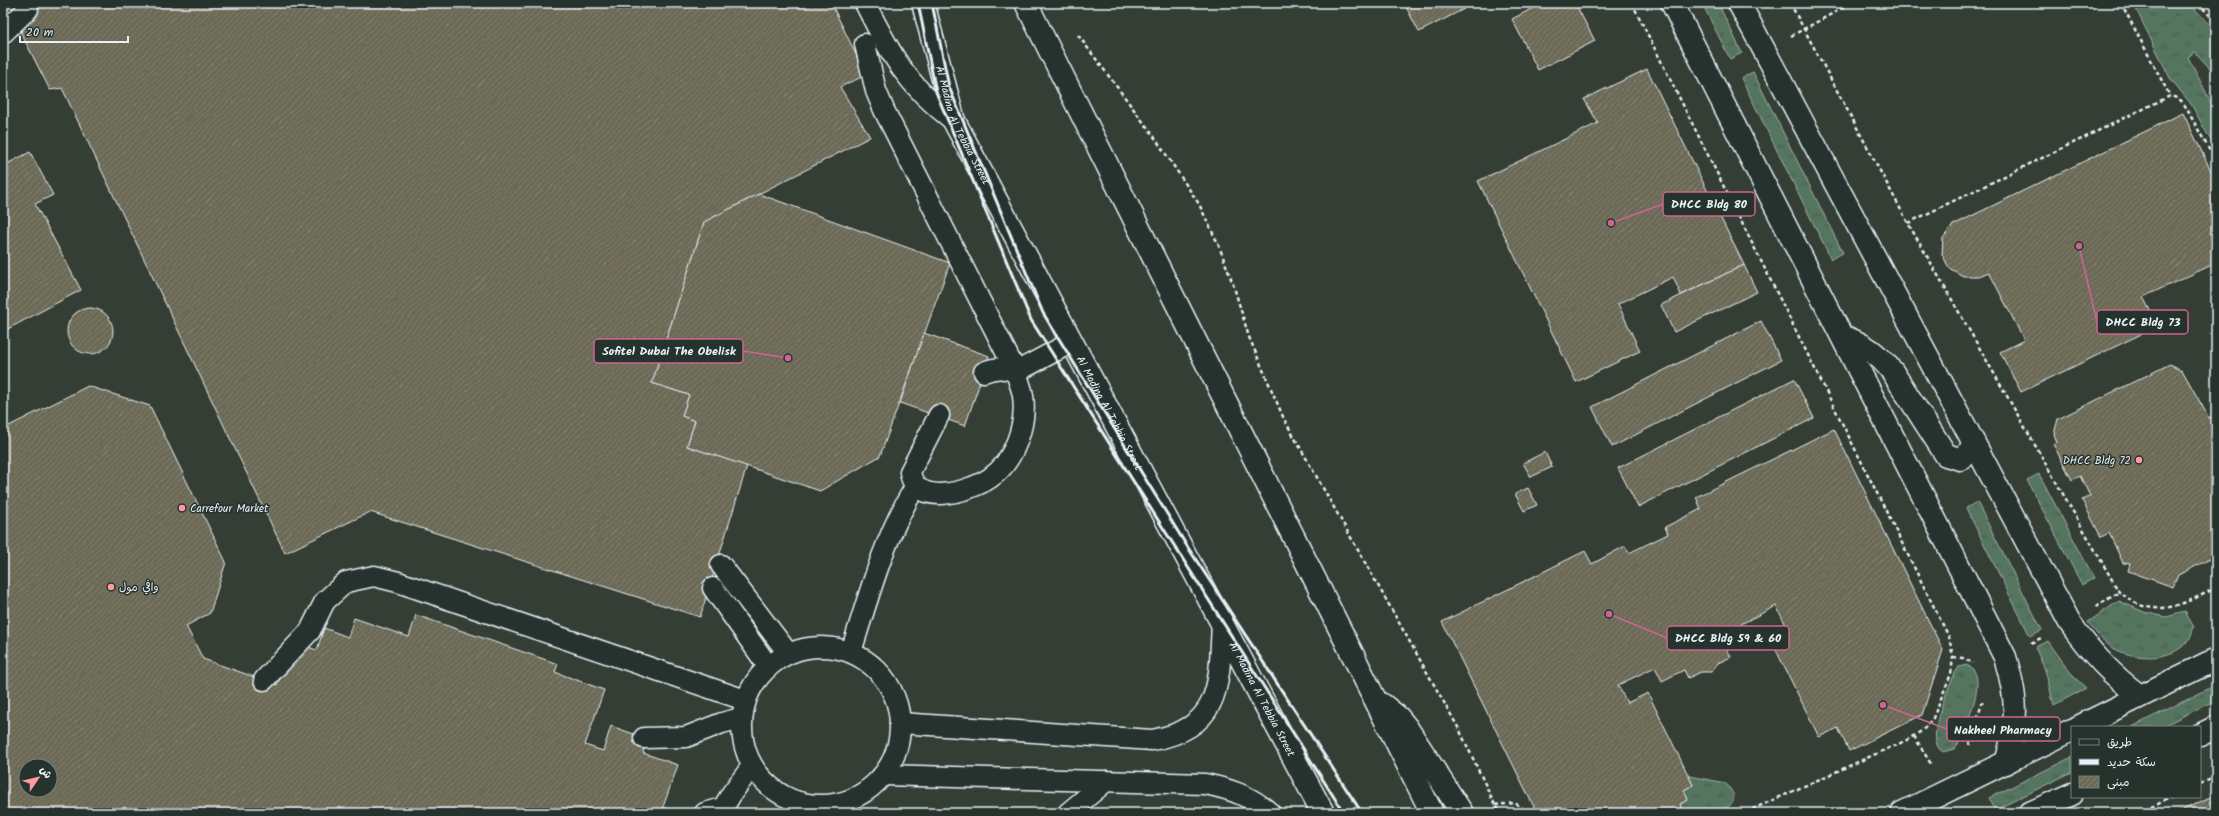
<svg xmlns="http://www.w3.org/2000/svg" width="2219" height="816" viewBox="0 0 2219 816" font-family="Kalam,'Playpen Sans Arabic',sans-serif">
	<style>
		.grass { fill: url(#grass-tufts); stroke: #9eb2ab }
		.building { fill: url(#building-hatch); stroke: #e8f1f8; fill-rule: evenodd }
		.lines { fill: none; stroke-linecap: round; stroke-linejoin: round }
		.lane-casing { stroke: #e8f1f8; stroke-width: 23 }
		.secondary-casing { stroke: #e8f1f8; stroke-width: 25 }
		.path { stroke: #e8f1f8; stroke-width: 2.5; stroke-dasharray: 4 3; stroke-linecap: butt }
		.lane { stroke: #26332d; stroke-width: 20 }
		.secondary { stroke: #26332d; stroke-width: 22 }
		.rail { stroke: #e8f1f8; stroke-width: 3 }
		.poi-dot { fill: #ff9aa2; stroke: #26332d; stroke-width: 1.5 }
		.labels { text-anchor: middle; stroke-width: 3; stroke-linejoin: round; paint-order: stroke }
		.street-label { font-size: 11px; fill: #e8f1f8; stroke: #26332d }
		.poi-label { font-size: 11px; fill: #e8f1f8; stroke: #26332d; text-anchor: start }
		.leader { fill: none; stroke: #cf6492; stroke-width: 1.5 }
		.callout-dot { fill: #cf6492; stroke: #26332d; stroke-width: 1.5 }
		.callout { fill: #26332d; stroke: #cf6492; stroke-width: 1.5 }
		.callout-label { font-size: 12px; text-anchor: middle; font-weight: bold; fill: #e8f1f8 }
	</style>
	<defs>
		<pattern id="grass-tufts" width="24" height="20" patternUnits="userSpaceOnUse"><rect width="24" height="20" fill="#54745e"/><path d="M3 7l-1-3M5 7V3M7 7l1-3M15 17l-1-3M17 17v-4M19 17l1-3" fill="none" stroke="#4c5c53"/></pattern>
		<pattern id="building-hatch" width="6" height="6" patternUnits="userSpaceOnUse"><rect width="6" height="6" fill="#6c6a56"/><path d="M-1 1l2-2M0 6l6-6M5 7l2-2" fill="none" stroke="#81806f"/></pattern>
	</defs>
	<rect width="100%" height="100%" fill="#343e35"/>
	<filter id="ink" filterUnits="userSpaceOnUse"><feTurbulence type="fractalNoise" baseFrequency=".025" numOctaves="2"/><feDisplacementMap in="SourceGraphic" scale="8" xChannelSelector="R" yChannelSelector="G"/><feConvolveMatrix kernelMatrix="1 2 1 2 8 2 1 2 1" color-interpolation-filters="sRGB"/></filter>
	<g filter="url(#ink)">
		<g class="grass">
			<polygon points="1702,3 1718,3 1742,53 1730,59"/>
			<polygon points="2133,3 2189,3 2216,31 2216,75 2195,52 2188,57 2216,112 2216,150 2191,104 2170,78"/>
			<polygon points="1753,72 1843,253 1831,259 1741,78"/>
			<polygon points="2039,474 2094,578 2082,585 2027,480"/>
			<polygon points="1977,502 2042,630 2030,636 1966,508"/>
			<path d="M 2119,601 L 2144,612 L 2166,617 L 2185,612 L 2194,627 C 2192,631 2191,638 2188,641 C 2171,662 2134,660 2113,648 C 2102,641 2095,632 2088,622 Z"/>
			<polygon points="2048,641 2073,676 2086,688 2054,705 2045,670 2035,647"/>
			<path d="M 1966,665 C 1992,672 1965,728 1958,744 L 1954,749 L 1943,752 C 1923,741 1948,690 1955,673 L 1959,667 Z"/>
			<polygon points="2216,685 2216,700 2161,727 2132,727"/>
			<polygon points="2072,757 2072,772 1995,810 1989,798"/>
			<path d="M 1689,776 L 1726,783 L 1734,795 C 1733,816 1703,813 1684,813 L 1680,804 L 1688,800 L 1684,790 L 1693,785 Z"/>
		</g>
		<g class="building">
			<polygon points="30,3 831,3 866,75 840,87 870,137 704,222 652,383 689,395 682,416 695,421 687,446 747,466 700,617 370,512 285,553 62,88 50,90 21,33"/>
			<polygon points="1404,3 1461,3 1464,9 1419,32"/>
			<polygon points="1543,3 1575,3 1595,41 1538,70 1512,19"/>
			<polygon points="1579,3 1592,3 1582,8"/>
			<polygon points="1647,69 1744,265 1681,295 1673,277 1618,304 1640,351 1576,382 1478,181 1598,123 1584,99"/>
			<polygon points="2183,113 2216,181 2216,263 2143,297 2158,326 2021,392 2000,352 2024,340 1989,272 1979,276 1963,276 1949,268 1942,254 1943,238 1953,225"/>
			<polygon points="30,152 53,195 35,204 81,290 4,331 3,166"/>
			<polygon points="759,194 950,263 880,456 820,491 687,446 695,421 682,416 689,395 652,383 704,222"/>
			<polygon points="1744,265 1757,292 1674,332 1661,305"/>
			<circle cx="90" cy="331" r="23"/>
			<polygon points="1761,321 1781,360 1612,447 1592,407"/>
			<polygon points="924,333 989,356 965,426 900,403"/>
			<polygon points="2170,364 2182,370 2209,418 2216,414 2216,556 2178,575 2173,587 2128,571 2130,564 2123,563 2109,533 2101,537 2082,500 2090,496 2080,476 2072,480 2053,444 2057,442 2054,434 2058,419"/>
			<polygon points="1794,379 1814,418 1638,507 1618,468"/>
			<path d="M 88,386 L 150,406 L 226,562 L 210,613 L 186,626 L 203,659 L 277,685 L 292,642 L 317,650 L 324,628 L 348,637 L 354,618 L 409,637 L 416,615 L 558,664 L 555,672 L 604,690 L 585,745 L 603,751 L 611,726 L 648,739 L 643,753 L 678,765 L 663,807 L 681,813 L 3,813 L 3,429 ZM 26,766 L 50,766 L 50,790 L 26,790 Z"/>
			<polygon points="1834,429 1943,650 1922,715 1849,751 1838,728 1819,737 1769,636 1787,627 1776,606 1741,624 1748,638 1727,649 1731,657 1718,663 1711,672 1701,672 1688,678 1684,670 1662,681 1655,667 1618,685 1627,703 1648,693 1693,785 1684,790 1688,800 1680,804 1684,813 1564,813 1549,808 1537,813 1442,622 1585,551 1592,564 1625,546 1629,553 1668,534 1665,527 1701,509 1696,497"/>
			<polygon points="1545,452 1552,467 1531,477 1523,463"/>
			<polygon points="1528,488 1537,505 1524,511 1515,494"/>
			<polygon points="2216,794 2216,813 2177,813"/>
		</g>
		<g class="lines">
			<defs>
				<g id="lane">
					<path d="M 865,3 C 891,55 906,85 954,121"/>
					<polyline points="3,33 28,9"/>
					<path d="M 865,44 L 876,91 L 884,110 L 1016,372 C 1018,380 1022,388 1023,396 C 1027,424 1014,462 990,478 C 969,492 915,508 910,472 L 939,415"/>
					<path d="M 984,372 C 996,367 1004,368 1016,372 L 1072,342"/>
					<polyline points="721,565 788,653"/>
					<polyline points="713,588 768,666"/>
					<circle cx="821" cy="726" r="79"/>
					<path d="M 851,652 C 869,595 884,538 915,487"/>
					<polyline points="264,680 310,631 325,601 346,582 374,576 398,582 745,700"/>
					<path d="M 900,723 L 1152,740 C 1224,728 1219,680 1222,621"/>
					<polyline points="644,738 686,737 722,723 741,718"/>
					<path d="M 884,775 L 1205,784 C 1230,789 1251,796 1270,813"/>
					<polyline points="705,813 723,808 732,793 752,766"/>
					<polyline points="1068,813 1106,781"/>
				</g>
				<g id="secondary">
					<path id="s1" d="M 923,3 L 954,121 L 1323,813"/>
					<polyline points="1026,3 1432,813"/>
					<path d="M 1672,3 L 2005,657 C 2018,700 2018,721 2006,763"/>
					<path d="M 1739,3 L 2070,623 C 2090,652 2111,675 2140,696"/>
					<path d="M 1842,336 C 1864,344 1877,353 1892,371 L 1946,455 L 1960,459 C 1968,455 1971,451 1973,442"/>
					<polyline points="1383,705 1398,717 1407,728 1462,813"/>
					<polyline points="2078,727 2216,659"/>
					<polyline points="2200,735 2216,727"/>
					<polyline points="1902,813 2072,730"/>
					<polyline points="2030,813 2072,794"/>
				</g>
			</defs>
			<use href="#lane" class="lane-casing"/>
			<use href="#secondary" class="secondary-casing"/>
			<g class="path">
				<polyline points="1632,3 1949,637 1953,657 1951,674 1933,718 1923,730 1907,740 1744,813"/>
				<path d="M 1790,3 L 1908,223 L 2119,592 C 2125,596 2133,602 2140,605 C 2167,615 2193,599 2216,588"/>
				<polyline points="2121,3 2170,96"/>
				<polyline points="2198,3 2216,22"/>
				<polyline points="1078,35 1153,135 1199,204 1219,246 1234,287 1249,337 1284,419 1459,729 1495,805 1501,813"/>
				<polyline points="1791,36 1852,3"/>
				<polyline points="1908,223 2170,96 2177,98 2183,102 2216,162"/>
				<polyline points="2096,607 2119,592"/>
				<polyline points="2031,643 2043,637"/>
				<polyline points="1953,657 1963,658 1973,663"/>
				<polyline points="1914,736 1931,764"/>
				<polyline points="1969,745 1983,700"/>
				<polyline points="2200,784 2216,777"/>
				<polyline points="1495,805 1515,803 1529,813"/>
				<polyline points="2138,813 2173,797"/>
			</g>
			<use href="#lane" class="lane"/>
			<use href="#secondary" class="secondary"/>
			<g class="rail">
				<polyline points="918,3 936,92 1031,320 1344,813"/>
				<polyline points="932,3 949,87 1043,313 1185,543 1362,813"/>
			</g>
		</g>
	</g>
	<g class="poi-dot">
		<circle cx="2139" cy="460" r="4"/>
		<circle cx="182" cy="508" r="4"/>
		<circle cx="111" cy="587" r="4"/>
	</g>
	<g class="labels">
		<g class="street-label">
			<text dy="4" stroke="none"><textPath href="#s1" startOffset="129">Al Madina Al Tebbia Street</textPath></text>
			<text dy="4" stroke="none"><textPath href="#s1" startOffset="453">Al Madina Al Tebbia Street</textPath></text>
			<text dy="4" stroke="none"><textPath href="#s1" startOffset="777">Al Madina Al Tebbia Street</textPath></text>
		</g>
		<g class="poi-label">
			<text x="2131" y="464" text-anchor="end">DHCC Bldg 72</text>
			<text x="190" y="512">Carrefour Market</text>
			<text x="119" y="591">وافي مول</text>
		</g>
	</g>
	<path class="leader" d="M1611 223L1663 204M2079 246L2097 322M788 358L743 351M1609 614L1667 638M1883 705L1947 729"/>
	<g class="callout-dot">
		<circle cx="1611" cy="223" r="4"/>
		<circle cx="2079" cy="246" r="4"/>
		<circle cx="788" cy="358" r="4"/>
		<circle cx="1609" cy="614" r="4"/>
		<circle cx="1883" cy="705" r="4"/>
	</g>
	<g class="callout">
		<rect x="1663" y="192" width="92" height="24" rx="4"/>
		<rect x="2097" y="310" width="91" height="24" rx="4"/>
		<rect x="594" y="339" width="149" height="24" rx="4"/>
		<rect x="1667" y="626" width="122" height="24" rx="4"/>
		<rect x="1947" y="717" width="113" height="24" rx="4"/>
	</g>
	<g class="callout-label">
		<text x="1709" y="208">DHCC Bldg 80</text>
		<text x="2143" y="326">DHCC Bldg 73</text>
		<text x="669" y="355">Sofitel Dubai The Obelisk</text>
		<text x="1728" y="642">DHCC Bldg 59 &amp; 60</text>
		<text x="2003" y="734">Nakheel Pharmacy</text>
	</g>
	<rect width="2219" height="816" fill="none" stroke="#26332d" stroke-width="16"/>
	<rect x="8" y="8" width="2203" height="800" fill="none" stroke="#e8f1f8" stroke-width="1.5" filter="url(#ink)"/>
	<rect x="2071" y="726" width="130" height="72" fill="#26332d" stroke="#747f7e"/>
	<rect x="2079" y="739" width="20" height="6" fill="#26332d" stroke="#747f7e"/>
	<text x="2107" y="746" font-size="12" fill="#e8f1f8">طريق</text>
	<rect x="2079" y="759" width="20" height="6" fill="#e8f1f8" stroke="#747f7e"/>
	<text x="2107" y="766" font-size="12" fill="#e8f1f8">سكة حديد</text>
	<rect x="2079" y="776" width="20" height="12" fill="url(#building-hatch)" stroke="#747f7e"/>
	<text x="2107" y="786" font-size="12" fill="#e8f1f8">مبنى</text>
	<g transform="translate(38 778) rotate(55)"><circle r="19" fill="#26332d" stroke="#747f7e"/>
	<path d="M0-3L7 15L0 10L-7 15Z" fill="#ff9aa2"/>
	<text y="-6" font-size="11" font-weight="bold" text-anchor="middle" fill="#e8f1f8">ش</text>
	</g>
	<path d="M20 36v6h108v-6" fill="none" stroke="#e8f1f8" stroke-width="2"/>
	<text x="26" y="36" font-size="12" fill="#e8f1f8" stroke="#26332d" stroke-width="3" paint-order="stroke">20 m</text>
</svg>
